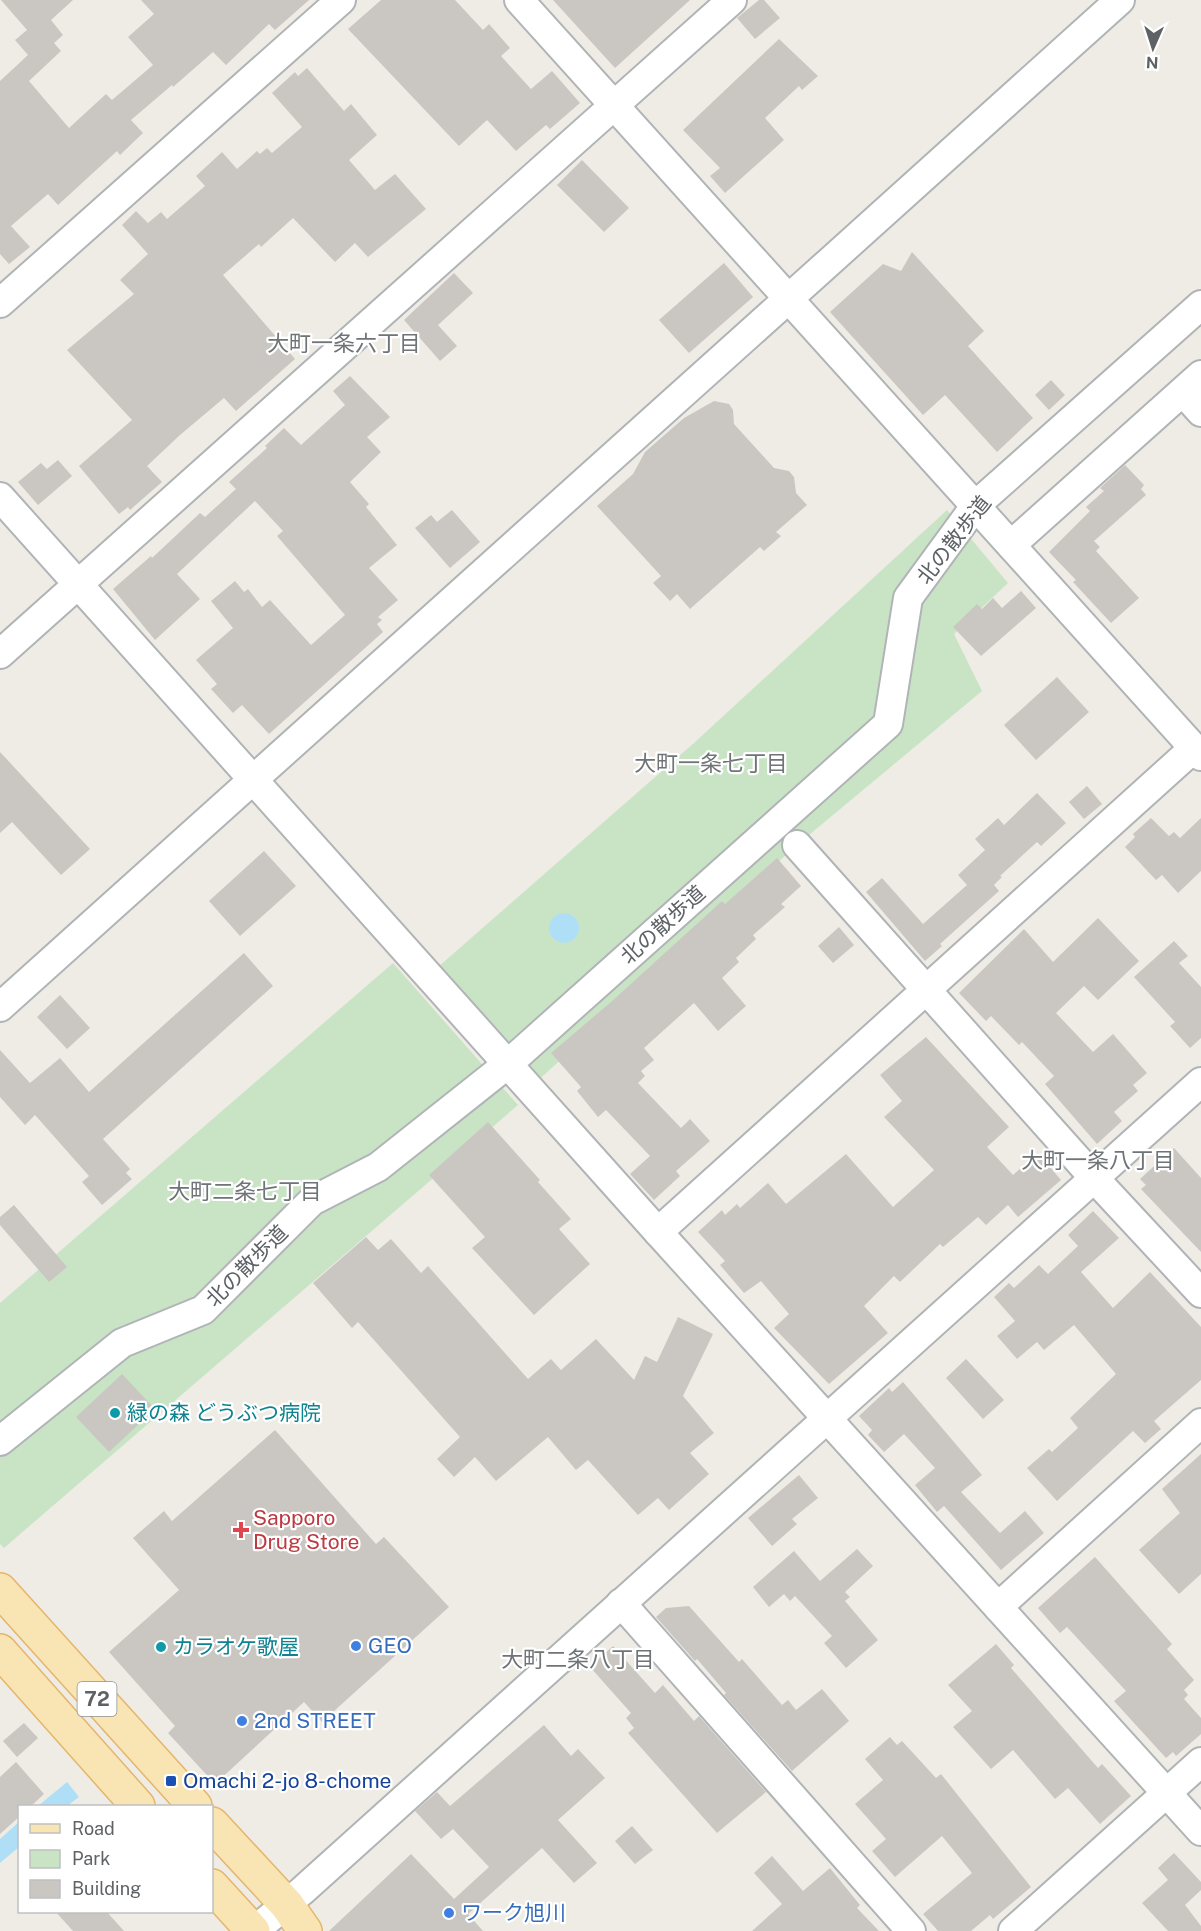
<svg xmlns="http://www.w3.org/2000/svg" width="1201" height="1931" viewBox="0 0 1201 1931" font-family="'Public Sans','Noto Sans JP',sans-serif">
	<style>
		.green { fill: #c9e4c5 }
		.water { fill: #aedff7 }
		.building { fill: #cac7c3 }
		.lines { fill: none; stroke-linecap: round; stroke-linejoin: round }
		.minor-casing { stroke: #b1b4b7; stroke-width: 32 }
		.major-casing { stroke: #e5b56a; stroke-width: 36 }
		.minor { stroke: #fff; stroke-width: 28 }
		.major { stroke: #f8e5b3; stroke-width: 33 }
		.culture-dot { fill: #0f9aa8; stroke: #fff; stroke-width: 2 }
		.health-dot { fill: #e0444e; stroke: #fff; stroke-width: 2 }
		.shop-dot { fill: #3f7fe0; stroke: #fff; stroke-width: 2 }
		.transit-dot { fill: #1a4fb4; stroke: #fff; stroke-width: 2 }
		.labels { text-anchor: middle; stroke-width: 4.5; stroke-linejoin: round; paint-order: stroke }
		.shield { fill: #fff; stroke: #8e9193; stroke-width: 1.5 }
		.shield-label { font-size: 20px; font-weight: bold; fill: #5e6265 }
		.street-label { font-size: 21px; fill: #5e6265; stroke: #fff }
		.culture-label { font-size: 21px; fill: #0d838f; stroke: #fff; text-anchor: start }
		.health-label { font-size: 21px; fill: #be3a42; stroke: #fff; text-anchor: start }
		.shop-label { font-size: 21px; fill: #366cbe; stroke: #fff; text-anchor: start }
		.transit-label { font-size: 21px; fill: #164399; stroke: #fff; text-anchor: start }
		.neighbourhood-label { font-size: 22px; fill: #6f7477; stroke: #fff }
	</style>
	<rect width="100%" height="100%" fill="#efece6"/>
	<g class="green">
		<polygon points="947,510 1008,583 954,634 982,691 797,845 534,1084 438,967 694,743"/>
		<polygon points="393,963 518,1105 4,1548 0,1544 0,1303"/>
	</g>
	<g class="water">
		<circle cx="564" cy="928" r="15"/>
		<polygon points="67,1782 79,1797 67,1806 38,1806"/>
		<polygon points="19,1822 19,1847 0,1863 0,1839"/>
	</g>
	<g class="building">
		<polygon points="1,0 73,0 51,20 63,35 54,43 61,51 29,81 69,128 106,94 112,100 153,65 128,37 154,14 141,0 309,0 275,30 269,24 226,65 213,52 173,87 172,85 131,120 143,133 120,155 117,151 58,205 48,194 11,226 30,247 9,264 0,254 0,81 28,55 15,40 27,30"/>
		<polygon points="381,0 455,0 483,30 489,24 510,48 501,56 531,89 552,71 580,103 550,129 546,125 516,151 487,120 459,146 348,29"/>
		<polygon points="553,0 690,0 615,68"/>
		<polygon points="759,0 764,0 780,18 755,39 737,18"/>
		<polygon points="779,39 818,76 802,90 799,86 765,118 784,140 725,193 710,176 720,168 683,130"/>
		<polygon points="307,68 344,111 351,104 377,135 349,160 375,190 395,174 426,209 368,257 355,243 335,262 293,218 261,247 259,244 223,275 295,359 236,411 224,398 180,435 147,466 162,482 130,510 128,507 119,514 79,466 132,420 67,350 134,294 120,280 148,254 122,225 136,211 148,223 161,212 167,219 205,186 196,176 222,152 237,169 257,151 260,154 267,148 272,153 302,127 272,93 295,72 298,76"/>
		<polygon points="582,160 629,208 604,232 557,185"/>
		<polygon points="912,252 984,331 968,346 1033,418 997,452 945,395 923,415 830,312 883,264 901,271"/>
		<polygon points="724,263 753,297 689,353 659,320"/>
		<polygon points="454,273 473,293 438,325 457,346 440,361 404,320"/>
		<polygon points="350,376 390,417 367,437 381,452 350,482 369,504 366,507 397,545 369,568 398,600 378,617 382,620 377,624 383,632 269,734 242,705 233,713 211,689 217,684 196,660 233,628 211,601 235,581 244,592 248,589 262,607 270,600 311,645 345,615 277,536 283,531 255,501 177,574 200,599 155,640 113,589 151,556 152,558 200,513 205,517 236,489 229,482 267,448 265,446 284,428 301,445 345,405 333,391"/>
		<polygon points="1051,380 1065,395 1049,410 1035,395"/>
		<polygon points="714,401 729,404 733,410 734,424 774,468 789,471 794,477 796,493 807,505 776,532 781,536 764,551 760,547 690,609 677,594 670,601 653,583 661,576 597,506 633,474 645,452 684,418"/>
		<polygon points="58,460 72,476 38,505 18,482 41,463 47,469"/>
		<polygon points="1125,465 1144,485 1141,489 1146,495 1094,541 1100,547 1096,551 1139,598 1111,623 1073,582 1076,580 1049,552 1090,511 1086,507 1104,491 1100,488"/>
		<polygon points="452,510 480,542 450,568 415,528 431,515 437,522"/>
		<polygon points="1021,591 1036,608 981,656 953,627 977,604 982,609 993,598 1002,608"/>
		<polygon points="1057,677 1089,712 1036,760 1004,725"/>
		<polygon points="0,752 90,849 61,875 12,822 0,833"/>
		<polygon points="1087,786 1102,804 1084,819 1069,802"/>
		<polygon points="1037,793 1066,823 1041,846 1037,842 1000,876 1002,877 994,885 999,891 940,944 942,946 925,961 866,892 882,878 923,924 967,885 958,875 985,850 975,839 998,818 1004,825"/>
		<polygon points="1151,818 1169,836 1174,832 1180,838 1201,818 1201,871 1178,893 1162,875 1156,880 1125,847 1135,837 1133,834"/>
		<polygon points="264,851 296,886 240,936 209,901"/>
		<polygon points="777,858 801,886 781,904 785,907 753,935 756,939 736,958 739,962 722,978 746,1006 718,1031 694,1003 644,1048 654,1060 641,1071 645,1076 638,1083 681,1128 690,1119 710,1141 676,1171 680,1176 654,1200 630,1174 650,1156 606,1110 598,1117 577,1091 581,1087 551,1053 611,1002 722,901 725,904"/>
		<polygon points="1098,918 1139,961 1098,1000 1084,986 1056,1013 1093,1052 1113,1034 1147,1073 1133,1085 1138,1091 1114,1112 1122,1121 1097,1144 1045,1084 1054,1076 1022,1042 1019,1045 991,1016 986,1021 959,993 1024,929 1053,962"/>
		<polygon points="839,927 854,945 833,963 818,946"/>
		<polygon points="1174,941 1188,956 1179,963 1201,987 1201,1038 1190,1048 1170,1026 1175,1022 1134,977"/>
		<polygon points="244,953 273,986 103,1139 130,1169 126,1173 132,1179 102,1205 82,1182 89,1176 35,1115 25,1125 0,1097 0,1050 30,1083 60,1058 89,1092"/>
		<polygon points="60,995 90,1028 67,1049 37,1017"/>
		<polygon points="926,1037 1009,1127 987,1147 1013,1175 1038,1153 1061,1180 1018,1217 1008,1205 986,1225 978,1217 943,1247 940,1244 900,1282 894,1276 864,1306 888,1333 829,1384 774,1328 789,1314 761,1281 744,1293 720,1265 725,1261 698,1232 722,1210 725,1215 737,1204 740,1208 768,1183 786,1204 846,1154 893,1207 934,1170 884,1117 902,1101 880,1075"/>
		<polygon points="488,1122 540,1180 538,1182 571,1219 559,1229 590,1264 534,1315 472,1248 485,1237 429,1175"/>
		<polygon points="1174,1148 1201,1178 1201,1252 1141,1189 1146,1185 1140,1179"/>
		<polygon points="14,1205 67,1267 49,1282 0,1225 0,1217"/>
		<polygon points="1093,1211 1119,1238 1081,1272 1113,1308 1150,1272 1201,1327 1201,1380 1154,1421 1161,1429 1145,1443 1133,1431 1057,1501 1027,1468 1049,1449 1052,1452 1078,1428 1070,1418 1116,1374 1074,1325 1044,1350 1037,1342 1017,1359 997,1336 1015,1321 994,1297 1009,1283 1014,1288 1039,1265 1048,1274 1078,1246 1068,1235"/>
		<polygon points="366,1237 378,1250 391,1239 421,1273 428,1266 528,1379 551,1359 561,1370 596,1339 634,1380 645,1356 657,1362 678,1317 713,1334 683,1396 714,1433 690,1453 709,1474 669,1510 658,1498 638,1515 588,1460 576,1470 548,1437 496,1481 475,1457 454,1477 437,1459 460,1437 358,1322 352,1328 313,1283"/>
		<polygon points="966,1359 1004,1400 983,1419 946,1378"/>
		<polygon points="122,1374 155,1409 109,1452 76,1417"/>
		<polygon points="903,1382 982,1475 961,1492 1000,1533 1025,1511 1044,1533 1001,1570 944,1506 937,1512 915,1485 935,1468 904,1434 884,1452 868,1435 872,1430 859,1416 889,1388 892,1392"/>
		<polygon points="275,1430 376,1544 384,1537 449,1607 322,1722 304,1702 215,1784 168,1733 175,1726 109,1652 179,1590 133,1538 164,1511 172,1521"/>
		<polygon points="1201,1454 1201,1574 1179,1594 1139,1550 1180,1513 1162,1489"/>
		<polygon points="799,1475 818,1498 792,1519 797,1524 772,1546 748,1518"/>
		<polygon points="857,1549 873,1566 845,1592 850,1597 845,1601 878,1640 846,1668 824,1643 832,1636 795,1596 790,1601 784,1594 769,1607 753,1587 794,1551 820,1581"/>
		<polygon points="1095,1557 1172,1644 1167,1649 1194,1680 1184,1690 1188,1695 1184,1699 1201,1718 1201,1734 1176,1756 1173,1752 1166,1758 1114,1701 1126,1691 1067,1627 1060,1633 1038,1608"/>
		<polygon points="689,1606 739,1662 742,1659 782,1705 788,1700 796,1710 822,1689 849,1721 792,1771 724,1695 726,1693 697,1659 695,1661 656,1617 666,1608"/>
		<polygon points="996,1644 1014,1665 1011,1668 1098,1768 1102,1764 1131,1796 1100,1824 1068,1788 1055,1799 1013,1750 991,1769 953,1727 972,1711 948,1685"/>
		<polygon points="613,1646 655,1693 663,1685 694,1721 699,1716 766,1792 717,1833 628,1733 634,1728 626,1718 631,1713 590,1667"/>
		<polygon points="24,1723 38,1738 17,1757 3,1741"/>
		<polygon points="544,1725 571,1756 578,1749 605,1778 558,1820 597,1863 574,1883 542,1848 468,1914 483,1931 329,1931 411,1854 454,1899 489,1867 453,1829 441,1839 415,1811 437,1792 450,1806"/>
		<polygon points="890,1737 897,1745 902,1741 936,1778 941,1774 1031,1887 993,1919 990,1915 971,1931 938,1931 923,1914 972,1873 942,1836 895,1877 872,1851 886,1839 855,1804 883,1780 865,1759"/>
		<polygon points="16,1762 44,1794 31,1806 20,1806 20,1816 0,1834 0,1777"/>
		<polygon points="632,1826 653,1850 635,1864 615,1841"/>
		<polygon points="1174,1853 1201,1882 1201,1890 1185,1905 1201,1926 1201,1931 1168,1931 1142,1903 1168,1880 1158,1868"/>
		<polygon points="772,1856 803,1891 830,1868 860,1905 857,1908 879,1931 752,1931 782,1904 754,1873"/>
		<polygon points="55,1911 106,1911 124,1931 73,1931"/>
	</g>
	<g class="lines">
		<defs>
			<g id="minor">
				<polyline points="519,0 1201,756"/>
				<polyline points="0,303 341,0"/>
				<polyline points="1183,392 1201,412"/>
				<polyline points="0,497 658,1232 1201,1831"/>
				<polyline points="1011,545 1201,375"/>
				<polyline points="0,654 732,0"/>
				<polyline points="797,845 1095,1179 1201,1293"/>
				<path d="M 0,1007 C 372,669 748,337 1120,0"/>
				<polyline points="658,1232 1194,748"/>
				<polyline points="0,1441 122,1343 203,1310 312,1201 378,1167 509,1063 888,724 908,598 976,505 1201,305"/>
				<polyline points="621,1603 911,1931"/>
				<polyline points="998,1607 1201,1423"/>
				<polyline points="254,1931 302,1891 1201,1082"/>
				<polyline points="1013,1931 1201,1762"/>
			</g>
			<g id="major">
				<polyline points="0,1590 195,1806"/>
				<polyline points="0,1651 138,1806"/>
				<polyline points="212,1824 287,1905 305,1931"/>
				<polyline points="212,1886 253,1931"/>
			</g>
		</defs>
		<use href="#minor" class="minor-casing"/>
		<use href="#major" class="major-casing"/>
		<use href="#minor" class="minor"/>
		<use href="#major" class="major"/>
	</g>
	<g class="culture-dot">
		<circle cx="115" cy="1413" r="6"/>
		<circle cx="161" cy="1647" r="6"/>
	</g>
	<path class="health-dot" d="M238 1521h6v6h6v6h-6v6h-6v-6h-6v-6h6z"/>
	<g class="shop-dot">
		<circle cx="356" cy="1646" r="6"/>
		<circle cx="242" cy="1721" r="6"/>
		<circle cx="449" cy="1913" r="6"/>
	</g>
	<rect class="transit-dot" x="165" y="1775" width="12" height="12" rx="3"/>
	<g class="labels">
		<rect class="shield" x="77.5" y="1682" width="39" height="34" rx="4.5"/>
		<g class="shield-label">
			<text x="97" y="1706">72</text>
		</g>
		<g class="street-label">
			<text transform="translate(954 540) rotate(-52)" y="7">北の散歩道</text>
			<text transform="translate(663 925) rotate(-42)" y="7">北の散歩道</text>
			<text transform="translate(247 1266) rotate(-45)" y="7">北の散歩道</text>
		</g>
		<g class="culture-label">
			<text x="127" y="1420">緑の森 どうぶつ病院</text>
			<text x="173" y="1654">カラオケ歌屋</text>
		</g>
		<g class="health-label">
			<text x="253" y="1525">Sapporo<tspan x="253" dy="24">Drug Store</tspan></text>
		</g>
		<g class="shop-label">
			<text x="368" y="1653">GEO</text>
			<text x="254" y="1728">2nd STREET</text>
			<text x="461" y="1920">ワーク旭川</text>
		</g>
		<g class="transit-label">
			<text x="183" y="1788">Omachi 2-jo 8-chome</text>
		</g>
		<g class="neighbourhood-label">
			<text x="344" y="351">大町一条六丁目</text>
			<text x="711" y="771">大町一条七丁目</text>
			<text x="1098" y="1168">大町一条八丁目</text>
			<text x="245" y="1199">大町二条七丁目</text>
			<text x="578" y="1667">大町二条八丁目</text>
		</g>
	</g>
	<rect x="18" y="1805" width="195" height="108" fill="#ffffff" stroke="#bfc0c1" stroke-width="1.5"/>
	<rect x="30" y="1824" width="30" height="9" fill="#f8e5b3" stroke="#bfc0c1" stroke-width="1.5"/>
	<text x="72" y="1835" font-size="18" fill="#5e6265">Road</text>
	<rect x="30" y="1850" width="30" height="18" fill="#c9e4c5" stroke="#bfc0c1" stroke-width="1.5"/>
	<text x="72" y="1865" font-size="18" fill="#5e6265">Park</text>
	<rect x="30" y="1880" width="30" height="18" fill="#cac7c3" stroke="#bfc0c1" stroke-width="1.5"/>
	<text x="72" y="1895" font-size="18" fill="#5e6265">Building</text>
	<g transform="translate(1153 48) rotate(183)" stroke="#ffffff" stroke-width="4.5" paint-order="stroke">
	<path d="M0-4.5L10 22L0 15L-10 22Z" fill="#5e6265"/>
	<text y="-9" font-size="16" font-weight="bold" text-anchor="middle" fill="#5e6265">N</text>
	</g>
</svg>
